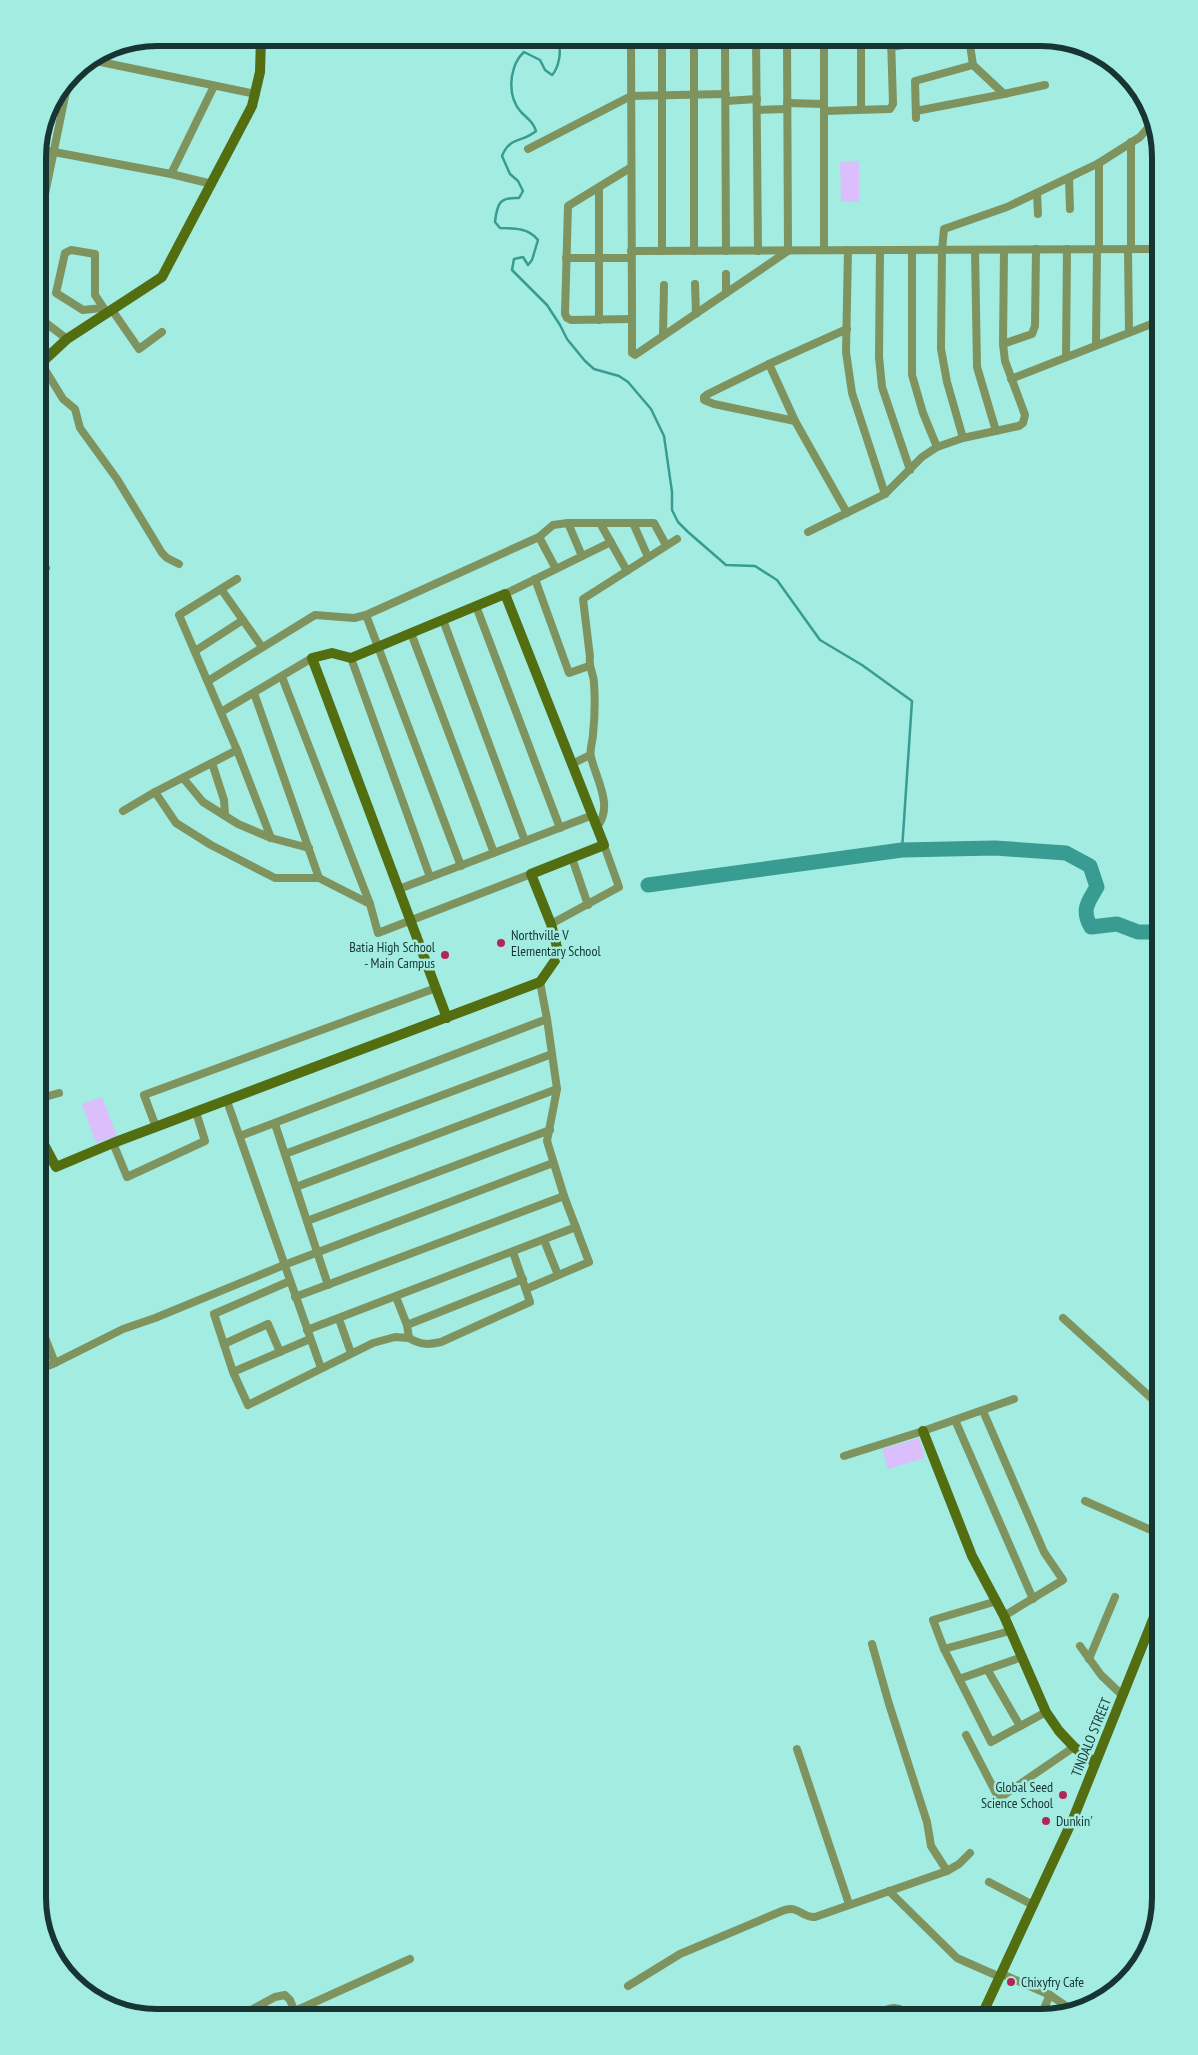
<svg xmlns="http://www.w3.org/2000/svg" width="1198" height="2055" viewBox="0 0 1198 2055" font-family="'PT Sans Narrow',sans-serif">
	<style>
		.green { fill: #dbbffc }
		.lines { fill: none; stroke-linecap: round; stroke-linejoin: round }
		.stream { stroke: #389c92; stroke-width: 2.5 }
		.river { stroke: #389c92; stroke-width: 15 }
		.street { stroke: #7e935d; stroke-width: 8 }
		.secondary { stroke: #526e10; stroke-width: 10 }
		.poi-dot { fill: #b42557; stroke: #a3ece2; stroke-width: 2 }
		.labels { text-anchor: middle; stroke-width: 5; stroke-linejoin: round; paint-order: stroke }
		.poi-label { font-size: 14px; fill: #173532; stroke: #a3ece2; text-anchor: start }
		.street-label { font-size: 14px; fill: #173532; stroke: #a3ece2 }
		.rim { fill: none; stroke: #173532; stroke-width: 6 }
	</style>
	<rect width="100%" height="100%" fill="#a3ece2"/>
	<g class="green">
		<polygon points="859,161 859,202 841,202 840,162"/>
		<polygon points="102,1097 117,1136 96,1143 82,1104"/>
		<polygon points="919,1438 925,1458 888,1469 882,1449"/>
	</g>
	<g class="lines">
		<path class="stream" d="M 546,38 C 550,39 555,40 557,43 C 563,50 558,69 552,75 L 545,70 L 540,60 L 524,52 C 516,59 514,67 512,76 C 510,90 512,102 521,112 C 528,119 533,122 536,131 C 522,143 510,136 502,156 L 510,174 L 518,181 L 523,191 L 519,198 C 499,197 497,204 495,222 L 500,228 C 514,228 529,228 538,240 L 532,260 L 528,265 L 523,257 L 514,259 L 512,270 L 547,305 L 560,325 L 567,339 L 585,361 L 594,369 L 619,376 L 628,382 L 651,409 L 664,436 L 672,492 L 672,510 L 678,522 L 688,532 L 726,565 L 755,566 L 777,580 L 820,640 L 862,665 L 912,701 L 902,850"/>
		<path class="river" d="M 648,885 L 902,850 L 995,848 L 1066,853 L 1090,866 L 1097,887 C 1088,902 1081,910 1091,927 L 1117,924 L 1138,932 L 1160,932"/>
		<g class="street">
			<polyline points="631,38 632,319 632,353 635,355 788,251 787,38"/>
			<polyline points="725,38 726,251"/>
			<polyline points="756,38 758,251"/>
			<polyline points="824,38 824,250"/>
			<polyline points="861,38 861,109"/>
			<polyline points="969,38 973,65 1004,94 1045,85"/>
			<polyline points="891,47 950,38"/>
			<polyline points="91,60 256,94"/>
			<polyline points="726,101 757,99"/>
			<polyline points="787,103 824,104"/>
			<polyline points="757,110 787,109"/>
			<polyline points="824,111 890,109 893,104 891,38"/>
			<polyline points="916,111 1004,94"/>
			<polyline points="916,118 915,81 973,65"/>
			<polyline points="1131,142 1131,249"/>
			<polyline points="38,149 171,174 212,184"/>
			<polyline points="528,149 631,96 726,94"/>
			<polyline points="1099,163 1099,249"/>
			<polyline points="630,168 568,206 565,314 567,318 571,320 632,319"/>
			<polyline points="171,174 214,86"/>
			<polyline points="1069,178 1070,209"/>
			<polyline points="599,188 599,320"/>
			<polyline points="1037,193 1038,214"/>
			<polyline points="38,228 69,77"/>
			<polyline points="1128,249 1129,332"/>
			<polyline points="848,250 846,352 852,393 885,494"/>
			<polyline points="880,250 879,357 882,387 910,470"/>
			<polyline points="912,250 912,375 923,413 937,447"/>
			<polyline points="975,250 977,367 996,431"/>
			<polyline points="631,251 1160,249"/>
			<polyline points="662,251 662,38"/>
			<polyline points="694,251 694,38"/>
			<polyline points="566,258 631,258"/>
			<polyline points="726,274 726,293"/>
			<polyline points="695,284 696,314"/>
			<polyline points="102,308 83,310 56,293 65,253 71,250 95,254 95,295 107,313"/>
			<polyline points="112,310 139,349 162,332"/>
			<polyline points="38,317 67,339"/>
			<polyline points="847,329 769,364 708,394 704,397 704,400 714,404 795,421 847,513"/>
			<polyline points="663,335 664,285"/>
			<polyline points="1003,344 1032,334 1035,326 1036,249"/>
			<polyline points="1096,345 1097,249"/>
			<polyline points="1066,357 1067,249"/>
			<polyline points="41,363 63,399 75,409 80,428 117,479 162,553 167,558 179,564"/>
			<polyline points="769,364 795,421"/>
			<polyline points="1011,379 1154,323 1159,320 1160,314"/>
			<polyline points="963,438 947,382 941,349 942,250 944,229 1007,207 1099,163 1140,137 1153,122"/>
			<polyline points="568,523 582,556"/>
			<polyline points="600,523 627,571"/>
			<polyline points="633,523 648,557"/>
			<polyline points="808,532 885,494 922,457 937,447 963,438 1019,426 1023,423 1025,415 1005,361 1003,344 1004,250"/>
			<polyline points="539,537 556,569"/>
			<polyline points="38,554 46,568"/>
			<polyline points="237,579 179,615 237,750 271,838"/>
			<polyline points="535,579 569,673 589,666"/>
			<polyline points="221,589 262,647"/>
			<polyline points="505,594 611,542"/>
			<polyline points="476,606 560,828"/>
			<polyline points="366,615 461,866"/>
			<polyline points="443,620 525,841"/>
			<polyline points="411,633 494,853"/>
			<polyline points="195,651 243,620"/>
			<polyline points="351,658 430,877"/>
			<polyline points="282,677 370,904"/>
			<polyline points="208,681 315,615 354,618 366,615 539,537 553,525 568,523 654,523 666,545"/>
			<polyline points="254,693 319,878"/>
			<polyline points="221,712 312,658"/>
			<polyline points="212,763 224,800 225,815"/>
			<polyline points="572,764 590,755"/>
			<polyline points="183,778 203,802 238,824 271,838 309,848"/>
			<polyline points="155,792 176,823 211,845 275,878 319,878 370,904 378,933 531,874"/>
			<polyline points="123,811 155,792 237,750"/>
			<path d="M 597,827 C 614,806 596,779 591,757 C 589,750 593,741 593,734 C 595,717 595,699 594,683 C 594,673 588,668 590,657 L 583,599 L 677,539"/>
			<polyline points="572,858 588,905"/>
			<polyline points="399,889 593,815"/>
			<polyline points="551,924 619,887 604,845"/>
			<polyline points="38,1099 59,1093"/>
			<polyline points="227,1101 321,1368"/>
			<polyline points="275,1124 328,1285"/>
			<polyline points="156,1127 144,1095 436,988"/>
			<polyline points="240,1136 547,1019"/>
			<polyline points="113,1143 127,1177 205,1141 196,1112"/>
			<polyline points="285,1154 552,1054"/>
			<polyline points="296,1187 557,1089"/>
			<polyline points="307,1221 550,1130"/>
			<polyline points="544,1240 558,1275"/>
			<polyline points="290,1281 214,1314 233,1372 248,1405 373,1343 395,1337 409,1338"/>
			<polyline points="526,1289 589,1262 564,1196 547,1141 557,1089 547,1019 540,982"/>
			<polyline points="295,1297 564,1196"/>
			<path d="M 396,1297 L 407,1325 L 409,1338 C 421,1345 428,1345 441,1342 L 530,1302 L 513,1252"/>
			<polyline points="1063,1318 1160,1406"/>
			<polyline points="339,1319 351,1353"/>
			<polyline points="38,1320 55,1363"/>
			<polyline points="407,1325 523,1279"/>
			<polyline points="307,1330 576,1227"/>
			<polyline points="224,1344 268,1324 280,1352"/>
			<polyline points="38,1370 55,1363 123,1329 155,1318 284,1265 553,1163"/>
			<polyline points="233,1372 310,1339"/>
			<polyline points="983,1411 1044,1552 1063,1580 1004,1616"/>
			<polyline points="955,1420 1033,1599"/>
			<polyline points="844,1456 923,1431 1014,1399"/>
			<polyline points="1085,1501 1160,1534"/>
			<polyline points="997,1601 933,1620 944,1649 991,1742 1046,1712"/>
			<polyline points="872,1644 889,1704 927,1822 931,1846 947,1871"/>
			<polyline points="1080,1646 1101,1675 1123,1696"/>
			<polyline points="944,1649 1010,1631"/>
			<polyline points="1089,1659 1115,1597"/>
			<polyline points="987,1669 1020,1726"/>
			<polyline points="959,1679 1022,1657"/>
			<polyline points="966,1735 997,1795 1004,1795 1074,1747"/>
			<polyline points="797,1749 849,1904"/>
			<polyline points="989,1882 1033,1905"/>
			<polyline points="889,1891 957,1958 1000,1977"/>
			<polyline points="1002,1974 1050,1995 1072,2010"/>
			<path d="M 628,1986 L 680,1954 L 782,1911 C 799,1904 801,1918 815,1917 L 947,1871 L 959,1864 L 970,1853"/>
			<polyline points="295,2011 410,1959"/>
			<polyline points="238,2017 275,1997 285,1995 290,2000 297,2017"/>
			<path d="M 867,2017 C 888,2010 894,2001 912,2017"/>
			<polyline points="1040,2017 1050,1995"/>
		</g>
		<g class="secondary">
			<polyline points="38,366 67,339 162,277 252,106 260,72 261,38"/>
			<polyline points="38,1133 56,1167 113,1143 540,982 556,959 558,951 551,924 531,874 604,845 505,594 351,658 332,653 312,658 447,1018"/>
			<polyline points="923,1431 972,1556 1004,1616 1046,1712 1059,1731 1074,1747 1095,1763"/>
			<polyline points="981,2017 1073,1819 1160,1602"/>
		</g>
	</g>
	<g class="poi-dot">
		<circle cx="501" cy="943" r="5"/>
		<circle cx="445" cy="955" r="5"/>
		<circle cx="1063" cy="1795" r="5"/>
		<circle cx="1046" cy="1821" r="5"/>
		<circle cx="1011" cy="1982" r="5"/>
	</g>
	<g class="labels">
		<g class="poi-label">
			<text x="511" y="940">Northville V<tspan x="511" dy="16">Elementary School</tspan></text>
			<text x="435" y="952" text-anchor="end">Batia High School<tspan x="435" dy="16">- Main Campus</tspan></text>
			<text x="1053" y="1792" text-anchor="end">Global Seed<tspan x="1053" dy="16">Science School</tspan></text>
			<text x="1056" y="1826">Dunkin'</text>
			<text x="1021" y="1987">Chixyfry Cafe</text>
		</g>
		<g class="street-label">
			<text transform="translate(1091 1737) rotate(-68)" y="5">TINDALO STREET</text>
		</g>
	</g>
	<path d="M0 0H1198V2055H0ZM157 46H1041A111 111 0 0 1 1152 157V1898A111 111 0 0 1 1041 2009H157A111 111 0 0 1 46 1898V157A111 111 0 0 1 157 46Z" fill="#a3ece2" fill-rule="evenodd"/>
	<path class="rim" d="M157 46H1041A111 111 0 0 1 1152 157V1898A111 111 0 0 1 1041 2009H157A111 111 0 0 1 46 1898V157A111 111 0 0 1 157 46Z"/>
</svg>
